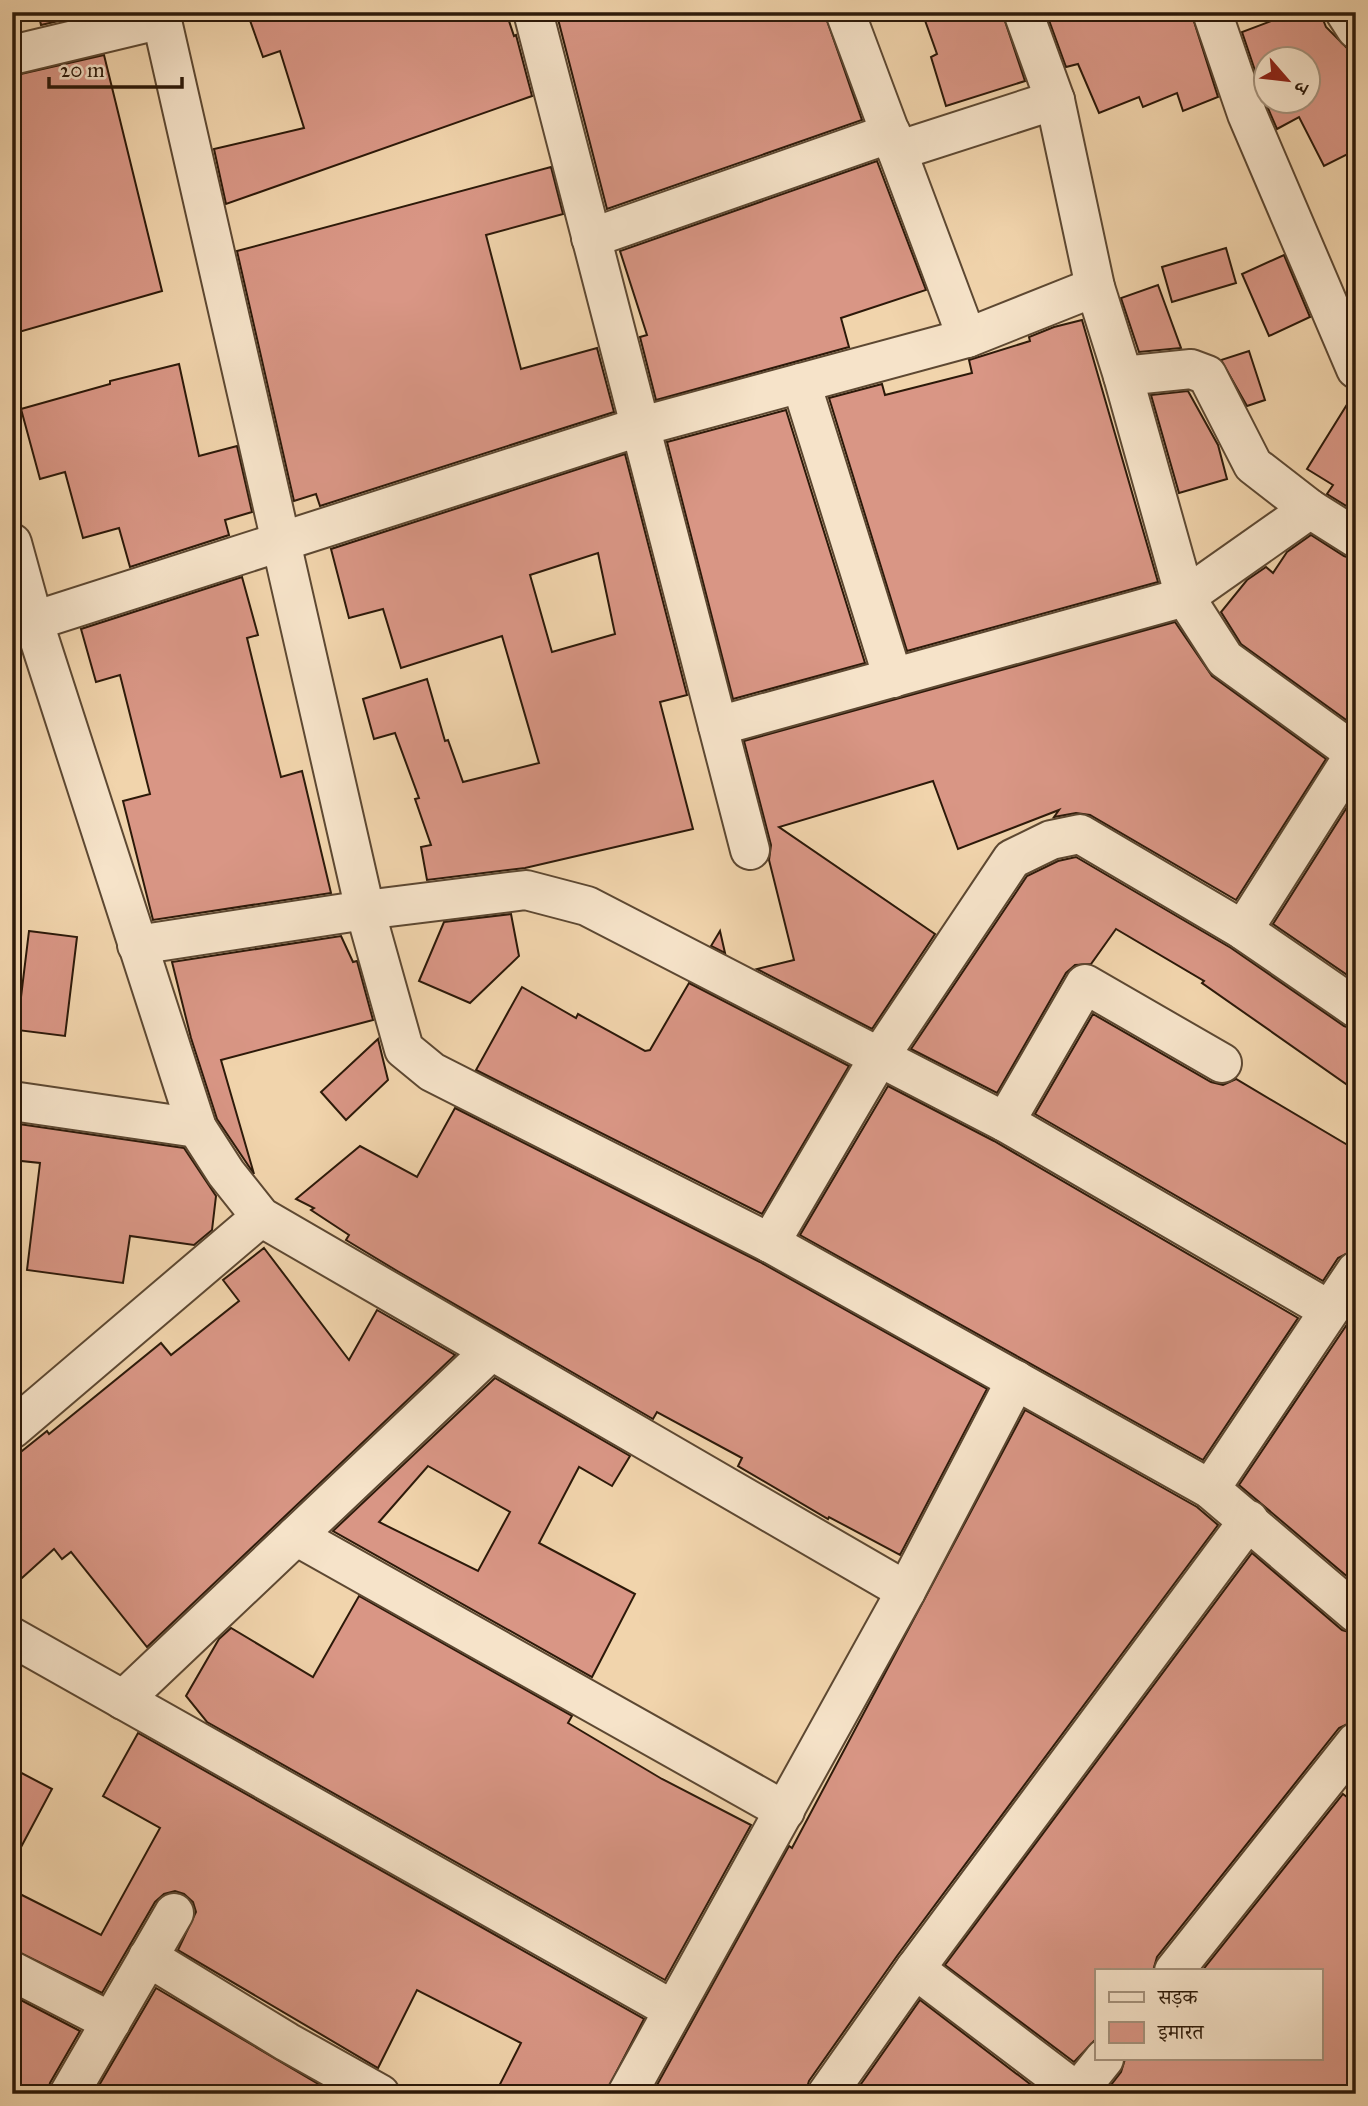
<svg xmlns="http://www.w3.org/2000/svg" width="1368" height="2106" viewBox="0 0 1368 2106" font-family="'IM FELL Great Primer','Noto Serif Devanagari',serif">
	<style>
		.building { fill: #d99685; stroke: #2c1909; stroke-width: 2; fill-rule: evenodd }
		.lines { fill: none; stroke-linecap: round; stroke-linejoin: round }
		.minor-casing { stroke: #5d4832; stroke-width: 42 }
		.minor { stroke: #f6e3c9; stroke-width: 38 }
	</style>
	<rect width="100%" height="100%" fill="#f1d4ac"/>
	<filter id="stains"><feTurbulence type="fractalNoise" baseFrequency=".00286" numOctaves="4"/><feColorMatrix values="0 0 0 0 .2 0 0 0 0 .09 0 0 0 0 .02 0 0 0 .5 -.17"/></filter>
	<radialGradient id="worn" r=".72"><stop offset=".6" stop-color="#630" stop-opacity="0"/><stop offset="1" stop-color="#630" stop-opacity=".3"/></radialGradient>
	<g class="building">
		<polygon points="38,12 93,12 93,13 41,25"/>
		<polygon points="247,12 506,12 514,36 516,35 532,96 226,204 214,149 304,128 280,51 263,57"/>
		<polygon points="576,12 824,12 862,120 607,209 558,19"/>
		<polygon points="922,12 1002,12 1025,81 946,106 931,57 937,54"/>
		<polygon points="1046,12 1191,12 1218,97 1183,111 1177,93 1143,107 1139,97 1099,113 1078,64 1066,67"/>
		<path d="M 1271,12 L 1320,12 L 1326,27 L 1348,49 L 1356,65 L 1356,150 L 1324,166 L 1299,117 L 1277,129 L 1267,106 L 1242,32 L 1274,20 ZM 1266,60 L 1308,60 L 1308,102 L 1266,102 Z"/>
		<polygon points="104,55 162,291 12,334 12,76"/>
		<polygon points="877,161 926,290 841,318 849,347 656,400 640,337 647,335 620,251"/>
		<polygon points="551,167 563,214 486,235 521,369 597,348 614,412 320,506 316,494 294,501 237,251"/>
		<polygon points="1226,248 1236,283 1172,302 1162,267"/>
		<polygon points="1284,255 1310,317 1269,336 1242,274"/>
		<polygon points="1158,285 1181,348 1139,352 1121,298"/>
		<polygon points="1082,320 1158,582 907,651 829,398 882,384 885,395 972,373 969,360 1030,341 1029,337 1054,327"/>
		<polygon points="1249,351 1265,400 1247,406 1221,360"/>
		<polygon points="179,364 199,456 237,446 252,512 225,520 229,535 130,567 119,528 83,538 65,472 40,479 21,409 110,384 110,381"/>
		<polygon points="1356,390 1356,512 1327,494 1333,485 1307,469"/>
		<polygon points="1188,391 1218,445 1227,479 1179,493 1151,395"/>
		<polygon points="786,410 865,663 733,699 667,442"/>
		<path d="M 625,454 L 687,695 L 660,702 L 693,829 L 525,868 L 427,880 L 421,847 L 431,845 L 415,799 L 419,798 L 395,733 L 374,739 L 363,699 L 427,679 L 445,741 L 448,740 L 463,782 L 539,763 L 502,636 L 401,668 L 383,609 L 349,618 L 331,549 ZM 598,553 L 615,634 L 552,652 L 530,575 Z"/>
		<polygon points="1311,535 1344,556 1356,560 1356,727 1241,644 1221,612 1247,580 1266,567 1273,573 1287,552"/>
		<polygon points="242,577 258,635 247,638 281,777 302,771 331,893 153,920 123,801 150,794 120,675 96,682 81,629"/>
		<polygon points="1175,622 1212,676 1326,759 1236,900 1090,815 1076,813 1054,817 1059,810 958,849 933,781 779,827 935,934 872,1029 757,969 794,960 769,860 771,845 744,741"/>
		<polygon points="1356,793 1356,981 1273,924"/>
		<polygon points="1076,857 1231,948 1344,1026 1356,1030 1356,1091 1202,983 1204,981 1116,929 1091,964 1075,965 1066,973 997,1093 911,1049 1027,876 1058,861"/>
		<polygon points="511,914 519,956 470,1003 419,981 444,922"/>
		<polygon points="29,931 77,937 65,1036 17,1030"/>
		<polygon points="720,931 725,953 711,946"/>
		<polygon points="341,936 353,962 357,961 373,1020 221,1060 254,1174 217,1119 191,1038 172,962"/>
		<polygon points="689,983 849,1066 762,1214 476,1070 522,987 576,1018 578,1014 645,1051 650,1050"/>
		<polygon points="1093,1014 1211,1082 1223,1085 1236,1079 1356,1150 1356,1249 1338,1258 1323,1281 1035,1114"/>
		<polygon points="378,1039 388,1080 346,1120 321,1092"/>
		<polygon points="888,1086 994,1141 1298,1318 1203,1460 800,1235"/>
		<polygon points="455,1108 760,1262 987,1389 900,1555 829,1517 828,1519 738,1466 742,1458 657,1412 653,1419 399,1272 346,1240 349,1235 311,1210 314,1208 296,1199 360,1146 417,1177"/>
		<polygon points="12,1123 184,1148 216,1196 212,1230 194,1245 130,1236 123,1283 27,1270 40,1163 12,1160"/>
		<polygon points="264,1248 349,1360 377,1310 455,1355 147,1647 71,1552 62,1559 54,1549 12,1587 12,1459 47,1431 49,1434 161,1343 171,1355 239,1301 223,1280"/>
		<polygon points="1356,1311 1356,1584 1239,1485"/>
		<path d="M 495,1378 L 630,1456 L 612,1486 L 579,1467 L 539,1543 L 635,1594 L 592,1677 L 333,1531 ZM 428,1466 L 510,1512 L 478,1571 L 379,1522 Z"/>
		<polygon points="1025,1410 1197,1507 1218,1525 897,1956 809,2081 805,2094 652,2094 789,1846 792,1848"/>
		<polygon points="1252,1553 1342,1630 1356,1634 1356,1720 1339,1728 1157,1957 1153,1971 1097,1971 1097,2038 1074,2062 945,1965"/>
		<polygon points="359,1596 572,1716 568,1723 662,1779 751,1825 665,1980 207,1722 186,1696 219,1639 231,1628 313,1677"/>
		<polygon points="138,1733 644,2019 605,2094 495,2094 521,2043 417,1990 378,2068 178,1950 196,1912 193,1902 184,1894 175,1891 164,1894 155,1902 102,1993 12,1949 12,1890 101,1935 160,1828 103,1796"/>
		<polygon points="12,1768 52,1789 12,1864"/>
		<polygon points="1343,1794 1356,1804 1356,2094 1104,2094 1121,2072 1125,2059 1321,2059 1321,1971 1202,1971"/>
		<polygon points="156,1988 325,2088 322,2094 94,2094"/>
		<polygon points="17,1998 80,2031 50,2083 47,2094 12,2094 12,2008"/>
		<polygon points="920,2000 1043,2094 854,2094"/>
	</g>
	<g class="lines">
		<defs>
			<g id="minor">
				<polyline points="160,12 365,910 404,1049 432,1072 770,1243 1210,1489 1356,1613"/>
				<polyline points="533,12 750,850"/>
				<polyline points="845,12 967,338"/>
				<polyline points="1023,12 1055,100 1095,287 1123,376 1185,597 1225,659 1356,754"/>
				<polyline points="1212,12 1247,114 1356,369"/>
				<polyline points="1345,12 1356,29"/>
				<polyline points="12,55 162,19"/>
				<polyline points="897,151 1055,100"/>
				<polyline points="591,238 891,133"/>
				<polyline points="1123,376 1191,369 1207,375 1253,465 1310,509 1356,538"/>
				<polyline points="801,383 893,678"/>
				<polyline points="12,543 34,623 197,1128 226,1173 261,1217 906,1591"/>
				<polyline points="12,628 642,426 967,338 1095,287"/>
				<polyline points="718,726 1185,597 1310,509"/>
				<polyline points="1243,930 1356,752"/>
				<polyline points="137,945 365,910 526,890 587,906 1005,1122 1329,1310"/>
				<polyline points="12,1101 197,1128"/>
				<polyline points="1005,1122 1085,984 1222,1063"/>
				<polyline points="770,1243 878,1059 1012,859 1051,840 1080,834 1243,930 1356,1008"/>
				<polyline points="12,1429 261,1217"/>
				<polyline points="1210,1489 1356,1271"/>
				<polyline points="296,1536 785,1811"/>
				<polyline points="12,1637 673,2010"/>
				<polyline points="123,1700 491,1351"/>
				<polyline points="148,1957 287,2042 380,2094"/>
				<polyline points="915,1969 1077,2092"/>
				<polyline points="12,1971 111,2022"/>
				<polyline points="1174,1971 1356,1742"/>
				<polyline points="69,2094 174,1913"/>
				<polyline points="627,2094 906,1591 1016,1380"/>
				<polyline points="827,2094 915,1969 1249,1520"/>
				<polyline points="1076,2094 1104,2059"/>
			</g>
		</defs>
		<use href="#minor" class="minor-casing"/>
		<use href="#minor" class="minor"/>
	</g>
	<rect width="1368" height="2106" fill="none" stroke="#f1d4ac" stroke-width="42"/>
	<rect x="14" y="14" width="1340" height="2078" fill="none" stroke="#2c1909" stroke-width="3.5"/>
	<rect x="21" y="21" width="1326" height="2064" fill="none" stroke="#2c1909" stroke-width="2"/>
	<rect x="1095" y="1969" width="228" height="91" fill="#f6e3c9" stroke="#a5927c" stroke-width="2"/>
	<rect x="1109" y="1992" width="35" height="10" fill="#f6e3c9" stroke="#a5927c" stroke-width="2"/>
	<text x="1158" y="2004" font-size="21" fill="#2c1909">सड़क</text>
	<rect x="1109" y="2022" width="35" height="21" fill="#d99685" stroke="#a5927c" stroke-width="2"/>
	<text x="1158" y="2039" font-size="21" fill="#2c1909">इमारत</text>
	<g transform="translate(1287 80) rotate(118)"><circle r="33" fill="#f6e3c9" stroke="#a5927c" stroke-width="2"/>
	<path d="M0-5L12 26L0 18L-12 26Z" fill="#8f2418"/>
	<text y="-10" font-size="19" font-weight="bold" text-anchor="middle" fill="#2c1909">उ</text>
	</g>
	<path d="M49 77v10h133v-10" fill="none" stroke="#2c1909" stroke-width="3.5"/>
	<text x="60" y="77" font-size="21" fill="#2c1909" stroke="#f6e3c9" stroke-width="5" paint-order="stroke">20 m</text>
	<rect width="100%" height="100%" filter="url(#stains)"/>
	<rect width="100%" height="100%" fill="url(#worn)"/>
</svg>
